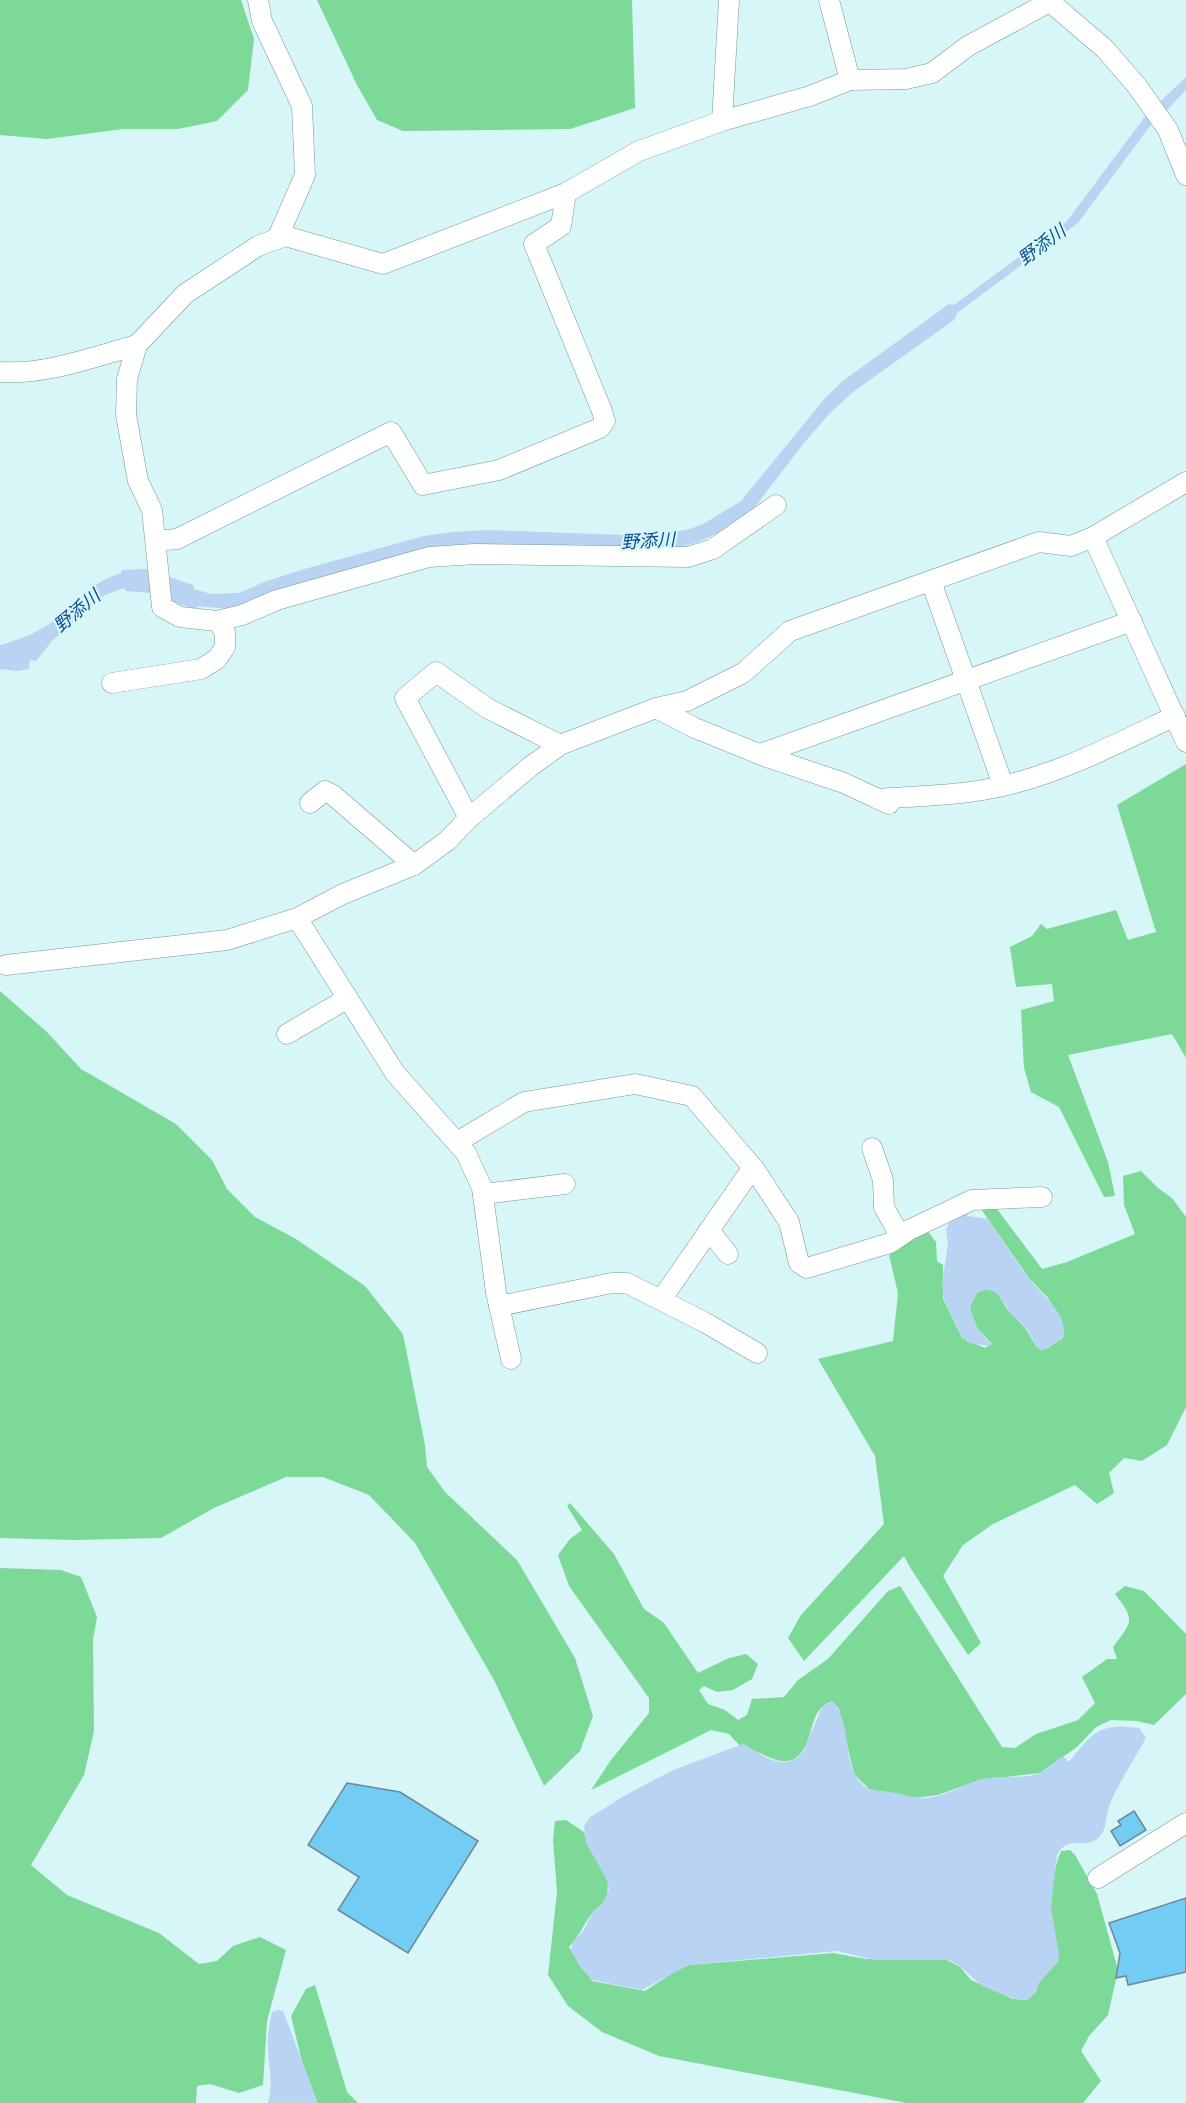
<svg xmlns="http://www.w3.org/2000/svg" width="1186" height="2103" viewBox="0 0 1186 2103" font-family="Georgia,'Noto Sans JP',serif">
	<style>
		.forest { fill: #7cd998 }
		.water { fill: #b9d3f2 }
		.building { fill: #72ccf3; stroke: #708894; stroke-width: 1.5 }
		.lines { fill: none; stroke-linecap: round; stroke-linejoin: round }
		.street-casing { stroke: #7a9799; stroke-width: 21 }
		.street { stroke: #fff; stroke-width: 20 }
		.labels { text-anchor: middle; stroke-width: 4.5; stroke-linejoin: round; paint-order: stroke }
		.water-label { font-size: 18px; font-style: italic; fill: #0b4e91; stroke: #d6f6f8 }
	</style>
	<rect width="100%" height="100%" fill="#d6f6f8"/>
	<g class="forest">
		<polygon points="0,0 241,0 254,39 248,90 217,121 178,129 123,129 47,139 0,135"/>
		<polygon points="317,0 632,0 635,108 570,129 403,131 377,120 357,85"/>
		<polygon points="1186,764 1186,1058 1172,1034 1068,1055 1108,1162 1115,1196 1104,1197 1059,1107 1031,1092 1024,1068 1021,1010 1054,1001 1052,984 1016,987 1010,947 1032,936 1041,924 1047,929 1116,910 1128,940 1156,932 1117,805"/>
		<polygon points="0,991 47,1032 81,1069 176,1124 212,1160 227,1189 255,1217 296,1239 365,1286 403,1334 425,1445 427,1467 445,1492 517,1560 575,1658 593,1716 580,1751 544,1786 494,1680 415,1543 369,1495 323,1477 286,1477 214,1508 161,1538 74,1540 0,1538"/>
		<polygon points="1141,1171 1158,1188 1172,1198 1186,1217 1186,1407 1167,1445 1142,1461 1124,1458 1109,1473 1114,1493 1097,1504 1075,1485 993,1524 963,1545 943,1576 981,1643 968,1655 911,1569 904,1556 804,1661 788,1638 801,1615 884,1524 875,1456 818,1359 893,1341 898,1293 889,1255 926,1229 936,1242 937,1261 943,1265 943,1298 962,1338 985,1348 992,1344 977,1328 970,1310 971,1301 975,1293 986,1289 997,1292 1007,1309 1026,1329 1036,1346 1041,1350 1046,1349 1063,1338 1063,1324 1048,1298 1029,1278 981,1209 994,1205 1042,1269 1067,1262 1135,1234 1124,1205 1123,1176"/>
		<path d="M 570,1503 L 614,1554 L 644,1609 L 664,1623 L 698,1673 L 729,1658 L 746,1654 L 758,1664 L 752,1679 L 733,1690 L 717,1692 L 704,1686 L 699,1690 L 708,1704 L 725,1710 L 738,1720 L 747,1715 L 752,1699 L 784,1697 L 798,1680 L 828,1659 L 888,1591 L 900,1586 L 1002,1747 L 1015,1748 L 1036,1734 L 1078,1720 L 1095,1703 L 1082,1677 L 1107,1659 L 1117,1659 L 1113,1647 C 1132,1621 1136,1621 1115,1594 L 1125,1586 L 1144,1591 L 1186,1634 L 1186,1694 L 1154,1725 L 1137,1721 L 1111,1720 L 1096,1727 L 1077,1747 L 1040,1773 L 979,1780 L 938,1795 L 914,1798 L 869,1789 L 854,1774 L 839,1709 L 832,1701 C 808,1710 815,1736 801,1753 C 785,1774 758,1748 740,1746 L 729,1734 L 711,1730 L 591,1790 L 611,1760 L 649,1713 L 649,1698 L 569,1586 L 558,1555 L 570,1539 L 582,1530 L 567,1506 Z"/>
		<polygon points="0,1568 61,1570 81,1577 97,1617 93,1640 94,1731 84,1775 31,1865 67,1895 159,1933 199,1964 217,1961 233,1946 260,1937 286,1950 267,2021 263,2085 239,2093 210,2084 197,2086 196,2103 0,2103"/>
		<path d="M 566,1820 L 584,1832 L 588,1844 L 608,1882 L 607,1901 C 584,1915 586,1929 569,1947 L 592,1981 L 645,1991 L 674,1972 L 689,1965 L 833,1953 L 866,1959 L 947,1960 L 960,1967 L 971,1980 L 1013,1999 L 1027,2000 L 1036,1992 L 1038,1981 L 1058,1961 C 1059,1943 1052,1933 1051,1918 C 1050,1898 1053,1869 1061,1851 L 1070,1850 L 1075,1855 L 1097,1894 L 1118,1970 L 1108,2015 L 1089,2036 L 1081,2051 L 1101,2081 L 1083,2103 L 907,2103 L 659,2056 L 602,2032 L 568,2006 L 548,1975 L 557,1892 L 553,1840 L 555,1821 Z"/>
		<polygon points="315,1985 347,2092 358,2103 312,2103 291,2016 306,1989"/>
	</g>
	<g class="water">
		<path d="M 1186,77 L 1186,90 L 1167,110 L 1152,123 L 1078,223 L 957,313 L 954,320 L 853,392 L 830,413 L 804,443 L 754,508 L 723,531 L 700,541 L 679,548 L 491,546 L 228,609 L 198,606 L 196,610 L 150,593 L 126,591 L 124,588 L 105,595 L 92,606 L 52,641 L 36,661 L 30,660 L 29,669 L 17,671 L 0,669 L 0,645 C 22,639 42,631 60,616 C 82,596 91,583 121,573 L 122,570 L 146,569 L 193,585 L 194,589 L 211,594 L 240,593 L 264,582 L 301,570 L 424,536 L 454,532 L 486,530 L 653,536 L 690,529 L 705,523 L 741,501 L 826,397 L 844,380 L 949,304 L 954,305 L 1067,221 L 1147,114 Z"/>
		<path d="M 960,1202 L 968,1216 L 988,1219 C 1001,1238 1014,1258 1028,1277 C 1040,1294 1067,1312 1064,1335 L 1060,1340 L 1046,1349 L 1041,1350 L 1037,1347 L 1027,1329 L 1009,1311 L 998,1294 L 989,1289 L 978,1292 L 970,1307 L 976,1327 L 991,1344 L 990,1346 L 969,1343 L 962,1337 L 944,1299 L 942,1284 L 948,1243 L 946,1230 L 949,1223 L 960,1217 Z"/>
		<path d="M 832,1701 C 854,1723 840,1767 864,1786 C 871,1792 881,1790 890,1792 C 902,1794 914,1798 926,1798 C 946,1797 964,1783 983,1779 C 1013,1773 1037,1785 1059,1758 L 1064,1757 L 1069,1762 C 1092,1733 1100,1722 1139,1728 L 1146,1738 C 1134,1760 1119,1782 1110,1804 C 1105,1815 1108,1825 1101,1835 C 1087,1853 1069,1832 1057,1855 L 1051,1907 L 1059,1955 L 1057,1963 L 1039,1983 L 1035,1993 L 1027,2000 L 1015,1999 L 982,1986 L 961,1967 L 949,1960 L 875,1960 L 837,1951 L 688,1965 L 642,1990 L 592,1980 L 581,1968 L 571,1951 L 572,1943 L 584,1930 L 593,1911 L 603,1903 L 609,1889 L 607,1880 L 586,1843 L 584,1827 L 589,1818 L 624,1796 L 671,1771 L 740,1745 L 744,1744 C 761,1755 786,1774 803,1752 L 822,1707 Z"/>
		<path d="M 278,2010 L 283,2011 L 318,2103 L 268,2103 C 274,2084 268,2064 268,2045 C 267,2034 270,2022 272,2012 Z"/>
	</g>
	<g class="building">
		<polygon points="347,1783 400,1792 478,1841 408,1953 338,1910 359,1877 308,1845"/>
		<polygon points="1134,1811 1146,1830 1120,1846 1111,1831 1121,1825 1118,1821"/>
		<polygon points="1186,1898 1186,1972 1128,1985 1126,1976 1116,1978 1120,1953 1109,1923"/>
	</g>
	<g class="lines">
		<defs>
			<g id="street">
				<polyline points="258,0 262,21 302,106 305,175 277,239"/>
				<polyline points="829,0 850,80"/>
				<polyline points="1050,2 1105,49 1137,86 1168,130 1186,175"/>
				<polyline points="722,121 729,0"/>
				<path d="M 0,372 C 46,375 93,357 137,345"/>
				<polyline points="1093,537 1186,742"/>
				<polyline points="156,541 177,539 391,432 423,485 499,470 600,428 605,421 602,411 534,244 561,226 566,193"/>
				<polyline points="931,581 1003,785"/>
				<polyline points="217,621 242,615 277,600 429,557 475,554 688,557 713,549 776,505"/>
				<polyline points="112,683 201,669 217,659 225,647 225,632 217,621 180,617 162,607 152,510 138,481 126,415 127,379 137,345 185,294 258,246 285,236 383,264 566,193 639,151 722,121 810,96 850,80 906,79 932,73 968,46 1053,0"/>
				<polyline points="656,708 695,728 764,756 844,783 889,804"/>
				<polyline points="760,754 1132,621"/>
				<path d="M 878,799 C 913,796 954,796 988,789 C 1054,777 1114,745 1175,716"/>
				<polyline points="310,803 325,791 333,795 414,865"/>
				<polyline points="469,818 405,698 436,672 487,708 560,745"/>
				<polyline points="297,918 395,1073 466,1153 482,1188 496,1292 511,1359"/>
				<polyline points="6,965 227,940 297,918 343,894 414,865 447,841 469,818 531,766 560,745 656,708 687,701 743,673 790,631 1039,542 1071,546 1093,537 1186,482"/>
				<polyline points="287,1034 348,998"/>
				<polyline points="457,1142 524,1102 635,1084 692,1096 755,1170 789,1222 799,1263 807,1268 890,1243 909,1230 972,1200 1042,1197"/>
				<polyline points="872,1148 883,1180 884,1207 900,1236"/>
				<polyline points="483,1194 565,1184"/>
				<polyline points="709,1230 728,1254"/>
				<polyline points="661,1300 753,1167"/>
				<polyline points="499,1306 612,1283 627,1283 706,1323 757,1353"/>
				<polyline points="1098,1878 1186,1823"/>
			</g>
		</defs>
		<use href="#street" class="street-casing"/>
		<use href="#street" class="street"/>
	</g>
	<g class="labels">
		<g class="water-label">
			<text transform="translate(1042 245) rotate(-37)" y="6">野添川</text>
			<text transform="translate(648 541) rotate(-3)" y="6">野添川</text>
			<text transform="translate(77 611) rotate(-40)" y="6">野添川</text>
		</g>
	</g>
</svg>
